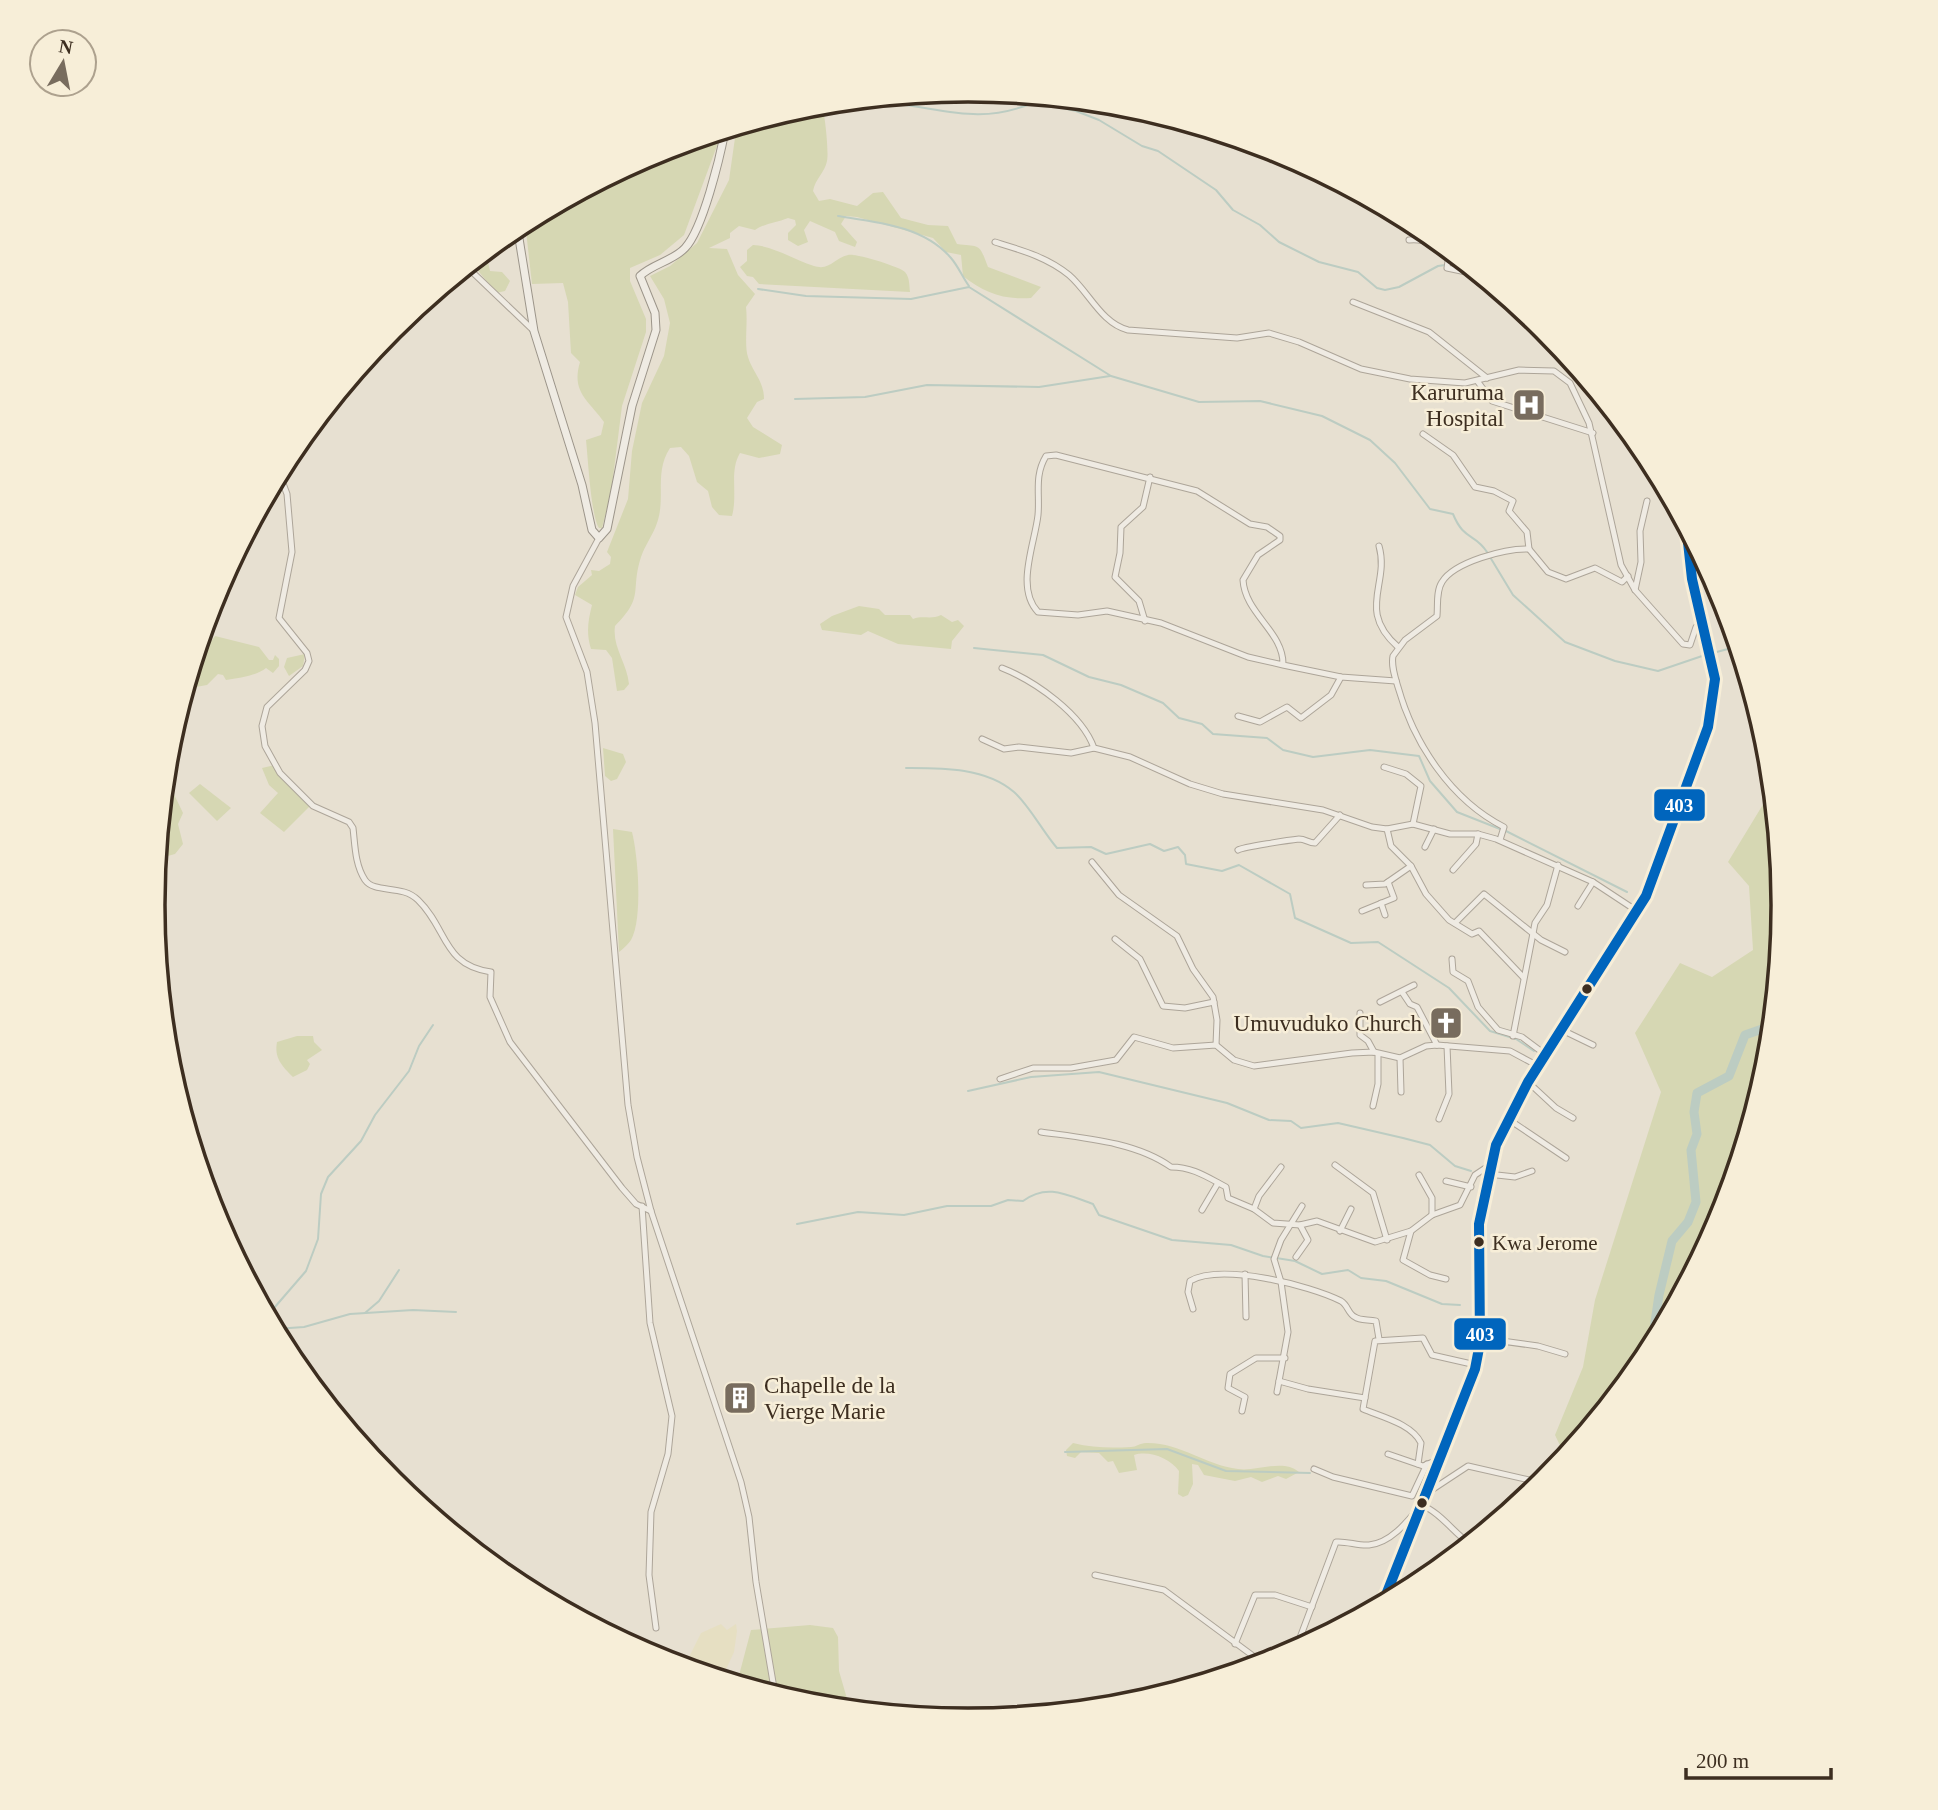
<svg xmlns="http://www.w3.org/2000/svg" width="1938" height="1810" viewBox="0 0 1938 1810" font-family="Georgia,serif">
	<style>
		.farmland { fill: #e6dfc2 }
		.green { fill: #d6d7b3 }
		.lines { fill: none; stroke-linecap: round; stroke-linejoin: round }
		.stream { stroke: #bcccc2; stroke-width: 2 }
		.river { stroke: #bcccc2; stroke-width: 9 }
		.minor-casing { stroke: #ada599; stroke-width: 7 }
		.secondary-casing { stroke: #9c958a; stroke-width: 9 }
		.trunk-casing { stroke: #928b80; stroke-width: 10 }
		.minor { stroke: #efebe3; stroke-width: 5 }
		.secondary { stroke: #efebe3; stroke-width: 7 }
		.trunk { stroke: #e0d9cb; stroke-width: 8 }
		.bus-1-casing { stroke: #f7eed8; stroke-width: 16 }
		.bus-1 { stroke: #0065bd; stroke-width: 10 }
		.bus-dot { fill: #3d2e20; stroke: #f7eed8; stroke-width: 2.5 }
		.labels { text-anchor: middle; stroke-width: 5; stroke-linejoin: round; paint-order: stroke }
		.bus-label { font-size: 21px; fill: #3d2e20; stroke: #f7eed8; text-anchor: start }
		.poi-label { font-size: 23px; fill: #3d2e20; stroke: #f7eed8; text-anchor: end }
		.rim { fill: none; stroke: #3d2e20; stroke-width: 3.5 }
		.line-badge { stroke: #f7eed8; stroke-width: 2.5 }
		.badge-label { font-size: 19px; text-anchor: middle; font-weight: bold; fill: #fff }
	</style>
	<rect width="100%" height="100%" fill="#e7e0d1"/>
	<polygon class="farmland" points="721,1624 727,1630 736,1624 737,1631 734,1652 722,1678 684,1667 701,1633"/>
	<g class="green">
		<path d="M 817,104 L 822,106 C 825,114 829,153 827,161 C 825,172 815,179 813,191 L 819,201 L 830,199 L 857,206 L 873,193 L 883,192 L 901,218 L 928,225 L 948,226 L 957,244 C 981,247 979,243 988,267 L 1041,287 L 1031,298 C 1004,300 984,293 963,276 L 961,255 L 946,252 L 933,238 L 857,217 L 846,216 L 841,224 L 857,242 L 855,247 L 839,241 L 835,232 L 810,221 L 804,230 L 808,242 L 798,246 L 788,240 L 788,233 L 796,225 L 795,220 L 788,218 C 776,223 765,223 755,230 L 739,226 L 730,233 L 730,238 L 709,248 L 727,249 L 738,275 L 755,294 L 746,307 C 748,323 744,345 748,357 C 753,373 764,381 764,399 L 757,402 L 747,418 L 753,427 L 782,445 L 780,454 L 759,458 L 740,453 C 729,471 738,494 732,516 L 719,515 L 712,507 L 708,491 L 697,482 L 689,456 L 681,447 L 670,448 C 654,472 666,498 657,523 C 653,535 645,545 641,557 C 630,592 645,596 615,626 C 612,647 627,663 629,684 L 624,690 L 617,691 L 612,658 L 606,650 L 591,649 C 586,633 588,621 592,605 L 575,595 L 578,587 L 592,575 L 591,570 L 599,571 L 610,564 L 611,557 L 607,552 L 628,499 L 632,451 L 642,403 L 664,356 L 670,323 L 664,299 L 650,276 L 670,266 L 697,243 L 729,180 L 736,131 L 743,125 Z"/>
		<path d="M 711,138 L 718,143 L 684,235 L 660,255 L 630,268 L 630,281 L 646,319 L 646,332 L 622,406 L 611,493 L 602,528 L 599,528 C 591,516 588,458 586,440 L 601,435 L 604,422 C 588,400 571,392 580,362 L 571,353 L 568,302 L 563,283 L 532,284 L 525,222 L 595,185 L 664,160 Z"/>
		<polygon points="495,244 497,248 486,252 490,271 502,272 510,281 505,291 496,293 472,263"/>
		<path d="M 753,245 C 774,246 794,260 814,266 C 830,271 834,258 848,255 C 856,253 900,267 905,272 C 910,278 909,285 910,292 L 759,284 L 753,277 L 747,276 L 740,267 L 747,261 L 747,250 Z"/>
		<path d="M 859,606 L 879,609 L 885,615 L 910,615 L 913,619 C 923,615 931,620 941,615 L 952,622 L 958,620 L 964,626 L 952,641 L 951,649 L 898,644 L 868,631 L 861,635 L 822,630 L 820,624 L 832,616 Z"/>
		<path d="M 215,636 L 259,647 L 269,660 L 273,660 L 275,655 L 279,659 L 279,666 L 273,673 L 266,668 C 256,676 240,678 226,680 L 223,675 L 218,674 L 207,685 L 190,688 L 187,685 L 201,640 L 210,643 Z"/>
		<polygon points="305,654 303,666 289,676 284,667 287,658"/>
		<polygon points="603,748 623,754 626,762 617,779 611,781 605,776"/>
		<polygon points="275,765 310,806 284,832 260,813 278,793 269,785 262,768"/>
		<polygon points="200,784 231,808 217,821 189,793"/>
		<polygon points="165,785 170,786 183,813 178,824 183,844 175,854 164,857 162,865 157,867"/>
		<polygon points="1773,788 1785,905 1769,1064 1756,1086 1754,1115 1722,1218 1647,1359 1566,1458 1555,1435 1583,1367 1595,1300 1661,1092 1635,1033 1680,963 1712,977 1753,950 1749,886 1728,862"/>
		<path d="M 613,829 L 632,832 C 638,855 643,919 631,940 C 628,944 623,949 619,952 Z"/>
		<path d="M 297,1036 L 313,1036 L 314,1042 L 322,1050 L 307,1060 L 310,1064 L 307,1070 L 293,1077 C 282,1066 274,1058 277,1042 Z"/>
		<path d="M 1073,1443 C 1093,1448 1111,1448 1131,1447 C 1136,1447 1140,1443 1146,1443 C 1179,1442 1205,1465 1238,1469 C 1257,1472 1283,1458 1299,1472 L 1286,1479 L 1278,1476 L 1262,1482 L 1251,1477 L 1235,1481 L 1204,1475 L 1198,1465 L 1192,1464 L 1193,1484 L 1188,1495 L 1183,1497 L 1178,1494 L 1179,1471 C 1170,1458 1149,1450 1134,1455 L 1137,1470 L 1119,1473 L 1113,1461 L 1108,1462 L 1099,1453 L 1081,1452 L 1075,1458 L 1067,1456 L 1066,1450 Z"/>
		<polygon points="810,1625 833,1628 838,1637 839,1671 850,1709 809,1705 737,1683 751,1630"/>
	</g>
	<g class="lines">
		<g class="stream">
			<polyline points="1023,95 1036,102 1076,111 1099,120 1142,146 1158,151 1216,190 1233,210 1260,225 1279,242 1319,262 1358,272 1377,288 1385,290 1399,287 1438,266 1466,262"/>
			<path d="M 871,102 C 933,103 972,129 1035,102"/>
			<path d="M 838,216 C 877,222 924,226 951,258 C 958,266 963,278 969,286"/>
			<path d="M 758,289 L 806,296 L 911,299 L 969,287 L 1111,376 L 1199,402 L 1260,401 L 1322,416 L 1370,440 L 1395,463 L 1430,509 L 1453,514 C 1464,541 1475,533 1487,552"/>
			<polyline points="795,399 865,397 927,385 1039,387 1110,376"/>
			<polyline points="1490,557 1513,595 1565,642 1615,661 1658,671 1708,654"/>
			<polyline points="974,648 1043,655 1089,677 1121,685 1163,703 1179,718 1202,724 1213,734 1267,738 1283,750 1313,757 1370,750 1419,756 1430,781 1457,812 1500,829"/>
			<polyline points="1713,653 1739,646"/>
			<path d="M 906,768 C 941,768 985,767 1014,792 C 1029,805 1043,832 1057,848 L 1091,847 L 1106,854 L 1150,844 L 1164,851 L 1178,847 L 1185,855 L 1186,864 L 1222,871 L 1239,865 L 1290,894 L 1295,918 L 1351,943 L 1378,942 L 1449,988 L 1490,1031 L 1516,1039 L 1534,1051"/>
			<polyline points="1506,831 1627,892"/>
			<polyline points="968,1091 1031,1077 1099,1072 1227,1103 1269,1120 1291,1121 1301,1128 1338,1123 1403,1138 1430,1145 1455,1166 1471,1171"/>
			<path d="M 797,1224 L 858,1212 L 904,1215 L 947,1206 L 991,1206 L 1008,1200 L 1023,1201 C 1047,1183 1067,1195 1093,1204 L 1099,1215 L 1172,1240 L 1231,1245 L 1263,1256 L 1295,1261 L 1322,1274 L 1348,1270 L 1361,1278 L 1386,1281 L 1442,1304 L 1460,1305"/>
			<polyline points="365,1313 379,1301 399,1270"/>
			<polyline points="268,1315 306,1271 318,1239 321,1194 328,1177 361,1141 375,1115 409,1071 419,1046 433,1025"/>
			<polyline points="275,1329 304,1327 350,1314 413,1310 456,1312"/>
			<polyline points="1065,1452 1167,1449 1226,1471 1310,1473"/>
		</g>
		<polyline class="river" points="1654,1345 1653,1336 1659,1295 1672,1241 1688,1222 1696,1202 1691,1150 1697,1134 1694,1112 1697,1093 1729,1076 1745,1035 1765,1028 1774,1011"/>
		<defs>
			<g id="minor">
				<path d="M 1409,240 C 1422,238 1440,245 1449,254 L 1447,268 L 1466,272 L 1484,287 L 1500,291"/>
				<path d="M 995,242 C 1021,250 1047,257 1069,275 C 1089,292 1101,323 1128,330 L 1237,338 L 1269,333 L 1299,342 L 1361,369 L 1410,379 L 1465,383 L 1519,370 L 1554,371 L 1570,383 L 1589,423 L 1621,565 L 1635,590 L 1683,644 L 1690,645 L 1696,627 L 1704,626"/>
				<polyline points="467,267 534,331"/>
				<polyline points="1353,302 1429,332 1487,378"/>
				<polyline points="1478,382 1492,401 1593,433"/>
				<polyline points="1423,434 1453,455 1475,487 1494,491 1513,501 1509,511 1527,532 1529,549"/>
				<path d="M 279,473 L 287,494 L 292,552 L 279,618 L 307,653 L 309,661 L 305,670 L 267,707 L 262,726 L 265,746 L 280,773 L 313,806 L 349,822 L 353,828 C 355,845 355,865 365,880 C 375,894 402,884 418,900 C 448,929 442,965 491,972 L 490,997 L 510,1042 L 622,1188 L 636,1204 L 651,1211"/>
				<polyline points="599,538 573,586 566,617 587,672 595,723 628,1105 637,1157 651,1211 741,1482 749,1517 756,1582 775,1694"/>
				<path d="M 1379,546 C 1390,584 1356,610 1398,647"/>
				<polyline points="1635,590 1641,562 1640,531 1647,501"/>
				<polyline points="1145,621 1139,601 1115,577 1120,553 1121,527 1143,507 1150,477"/>
				<path d="M 1283,665 C 1284,632 1245,614 1243,580 L 1258,555 L 1280,540 L 1280,536 L 1267,527 L 1250,524 L 1197,491 L 1056,455 L 1046,456 C 1034,476 1040,494 1038,515 C 1035,543 1015,588 1038,612 L 1078,615 L 1107,611 L 1161,623 L 1248,657 L 1283,665 L 1341,677 L 1396,681"/>
				<path d="M 1002,668 C 1035,681 1082,714 1094,748 L 1130,757 L 1190,784 L 1223,794 L 1323,810 L 1372,827 L 1387,829 L 1413,824 L 1450,834 L 1478,834 L 1496,839 L 1593,882 L 1637,911"/>
				<polyline points="1238,716 1260,722 1287,707 1301,718 1331,695 1341,677"/>
				<polyline points="982,739 1004,749 1019,747 1071,753 1094,748"/>
				<polyline points="1384,767 1406,774 1421,786 1413,824"/>
				<polyline points="1387,829 1391,846 1411,866 1426,894 1449,920 1472,934 1479,931 1523,977"/>
				<path d="M 1500,840 L 1504,827 C 1451,800 1414,744 1398,687 C 1395,677 1391,666 1393,656 L 1405,640 L 1437,616 C 1438,605 1436,591 1442,582 C 1454,562 1506,548 1529,549 L 1548,572 L 1566,579 L 1595,568 L 1622,582 L 1628,576"/>
				<polyline points="1425,847 1434,829"/>
				<path d="M 1238,850 C 1243,847 1290,840 1299,839 C 1306,839 1308,843 1315,843 L 1340,815"/>
				<polyline points="1092,862 1119,895 1177,936 1193,969 1213,997 1217,1020 1216,1045"/>
				<polyline points="1453,870 1476,844 1478,834"/>
				<polyline points="1366,885 1385,884 1411,866"/>
				<polyline points="1381,903 1385,915"/>
				<polyline points="1578,906 1593,882"/>
				<polyline points="1362,911 1394,898 1388,882"/>
				<polyline points="1455,923 1484,894 1541,940 1565,952"/>
				<polyline points="1115,939 1140,959 1163,1006 1185,1008 1214,1002"/>
				<polyline points="1452,959 1453,972 1468,981 1478,1007 1498,1030 1522,1037 1546,1055"/>
				<polyline points="1402,992 1410,1004 1417,1007 1437,1045"/>
				<polyline points="1380,1002 1414,985"/>
				<polyline points="1360,1013 1360,1035 1368,1041 1374,1052"/>
				<polyline points="1562,1030 1593,1045"/>
				<polyline points="1513,1036 1535,923 1547,905 1558,865"/>
				<polyline points="1400,1058 1401,1092"/>
				<polyline points="1000,1079 1033,1068 1071,1068 1116,1060 1134,1037 1173,1048 1216,1045 1234,1060 1254,1066 1352,1053 1374,1052 1400,1058 1426,1046 1437,1045 1510,1051 1538,1066"/>
				<polyline points="1528,1082 1556,1108 1573,1118"/>
				<polyline points="1373,1106 1378,1084 1378,1054"/>
				<polyline points="1439,1119 1449,1094 1447,1046"/>
				<polyline points="1508,1119 1566,1158"/>
				<path d="M 1041,1132 C 1084,1138 1136,1142 1171,1167 C 1193,1167 1207,1177 1226,1187 L 1228,1198 L 1254,1209 L 1273,1223 L 1300,1225 L 1317,1221 L 1375,1242 L 1411,1231 L 1432,1215 L 1460,1205 L 1475,1175 L 1490,1165"/>
				<polyline points="1335,1165 1373,1193 1387,1240"/>
				<polyline points="1488,1174 1515,1177 1532,1171"/>
				<polyline points="1419,1175 1432,1198 1432,1215"/>
				<polyline points="1446,1181 1471,1187"/>
				<polyline points="642,1206 650,1323 672,1416 668,1454 651,1512 649,1575 656,1628"/>
				<polyline points="1254,1209 1259,1196 1281,1167"/>
				<polyline points="1202,1210 1218,1183"/>
				<polyline points="1340,1231 1351,1209"/>
				<polyline points="1411,1231 1403,1260 1430,1275 1446,1279"/>
				<polyline points="1296,1257 1308,1240 1300,1225"/>
				<polyline points="1245,1274 1246,1317"/>
				<path d="M 1193,1309 L 1188,1292 L 1190,1281 C 1221,1263 1309,1285 1341,1301 C 1348,1305 1348,1314 1355,1317 C 1360,1321 1369,1319 1376,1321 L 1379,1339"/>
				<polyline points="1480,1338 1538,1346 1565,1354"/>
				<polyline points="1279,1381 1308,1389 1365,1398"/>
				<polyline points="1277,1392 1288,1332 1281,1282 1274,1259 1281,1240 1302,1206"/>
				<polyline points="1242,1411 1245,1397 1228,1388 1230,1374 1256,1358 1285,1358"/>
				<polyline points="1388,1454 1423,1466 1440,1459"/>
				<path d="M 1418,1464 L 1421,1443 C 1412,1424 1382,1417 1363,1409 L 1375,1341 L 1423,1338 L 1432,1355 L 1476,1365"/>
				<polyline points="1314,1469 1333,1477 1412,1496 1427,1464"/>
				<polyline points="1427,1493 1468,1466 1538,1482"/>
				<polyline points="1095,1575 1164,1590 1264,1664"/>
				<polyline points="1235,1644 1255,1595 1275,1595 1312,1607"/>
				<path d="M 1295,1651 L 1336,1542 C 1347,1541 1358,1546 1369,1545 C 1391,1543 1408,1521 1421,1505 C 1440,1512 1453,1532 1470,1544"/>
			</g>
			<path id="secondary" d="M 517,226 L 534,331 L 582,485 L 592,530 L 599,538 L 607,529 L 632,406 L 656,330 L 655,313 L 640,276 C 652,264 673,261 685,248 C 703,229 720,157 725,131"/>
			<polyline id="trunk" points="1382,1605 1475,1369 1480,1343 1479,1224 1496,1145 1528,1082 1646,896 1708,727 1715,679 1713,662 1692,579 1686,524"/>
		</defs>
		<use href="#minor" class="minor-casing"/>
		<use href="#secondary" class="secondary-casing"/>
		<use href="#trunk" class="trunk-casing"/>
		<use href="#minor" class="minor"/>
		<use href="#secondary" class="secondary"/>
		<use href="#trunk" class="trunk"/>
		<defs>
			<polyline id="bus-1" points="1382,1605 1475,1369 1480,1343 1479,1224 1496,1145 1528,1082 1646,896 1708,727 1715,679 1692,579 1686,524"/>
		</defs>
		<use href="#bus-1" class="bus-1-casing"/>
		<use href="#bus-1" class="bus-1"/>
	</g>
	<defs>
		<symbol id="hospital-square" viewBox="-11 -11 22 22"><rect x="-9" y="-9" width="18" height="18" rx="4" fill="#786c5e" stroke="#f7eed8"/><path d="M-5-5h3v3.5h4V-5h3V5h-3V1.5h-4V5h-3Z" fill="#fff"/></symbol>
		<symbol id="church-square" viewBox="-11 -11 22 22"><rect x="-9" y="-9" width="18" height="18" rx="4" fill="#786c5e" stroke="#f7eed8"/><path d="M-1.2-6h2.4v3.5h3.3v2.4h-3.3V6h-2.4V-.1h-3.3v-2.4h3.3Z" fill="#fff"/></symbol>
		<symbol id="building-square" viewBox="-11 -11 22 22"><rect x="-9" y="-9" width="18" height="18" rx="4" fill="#786c5e" stroke="#f7eed8"/><path d="M-4-6H4V6H1V3H-1V6H-4ZM-2.5-4.3h1.7v1.8h-1.7ZM.8-4.3h1.7v1.8H.8ZM-2.5-1h1.7V.8h-1.7ZM.8-1h1.7V.8H.8Z" fill="#fff"/></symbol>
	</defs>
	<g fill-rule="evenodd">
		<use href="#hospital-square" x="1510" y="386" width="38" height="38"/>
		<use href="#church-square" x="1427" y="1004" width="38" height="38"/>
		<use href="#building-square" x="721" y="1379" width="38" height="38"/>
	</g>
	<g class="bus-dot">
		<circle cx="1587" cy="989" r="6"/>
		<circle cx="1479" cy="1242" r="6"/>
		<circle cx="1422" cy="1503" r="6"/>
	</g>
	<g class="labels">
		<g class="bus-label">
			<text x="1492" y="1250">Kwa Jerome</text>
		</g>
		<g class="poi-label">
			<text x="1504" y="400">Karuruma<tspan x="1504" dy="26">Hospital</tspan></text>
			<text x="1422" y="1031">Umuvuduko Church</text>
			<text x="764" y="1393" text-anchor="start">Chapelle de la<tspan x="764" dy="26">Vierge Marie</tspan></text>
		</g>
	</g>
	<path d="M0 0H1938V1810H0ZM165 905a803 803 0 1 1 1606 0a803 803 0 1 1-1606 0Z" fill="#f7eed8" fill-rule="evenodd"/>
	<path class="rim" d="M165 905a803 803 0 1 1 1606 0a803 803 0 1 1-1606 0Z"/>
	<g class="line-badge">
		<rect x="1653" y="788" width="53" height="34" rx="7" fill="#0065bd"/>
		<rect x="1453" y="1317" width="54" height="34" rx="7" fill="#0065bd"/>
	</g>
	<g class="badge-label">
		<text x="1679" y="812">403</text>
		<text x="1480" y="1341">403</text>
	</g>
	<g transform="translate(63 63) rotate(10)"><circle r="33" fill="#f7eed8" stroke="#ada18e" stroke-width="2"/>
	<path d="M0-5L12 26L0 18L-12 26Z" fill="#786c5e"/>
	<text y="-10" font-size="19" font-weight="bold" text-anchor="middle" fill="#3d2e20">N</text>
	</g>
	<path d="M1686 1768v10h145v-10" fill="none" stroke="#3d2e20" stroke-width="3.5"/>
	<text x="1696" y="1768" font-size="21" fill="#3d2e20" stroke="#f7eed8" stroke-width="5" paint-order="stroke">200 m</text>
</svg>
